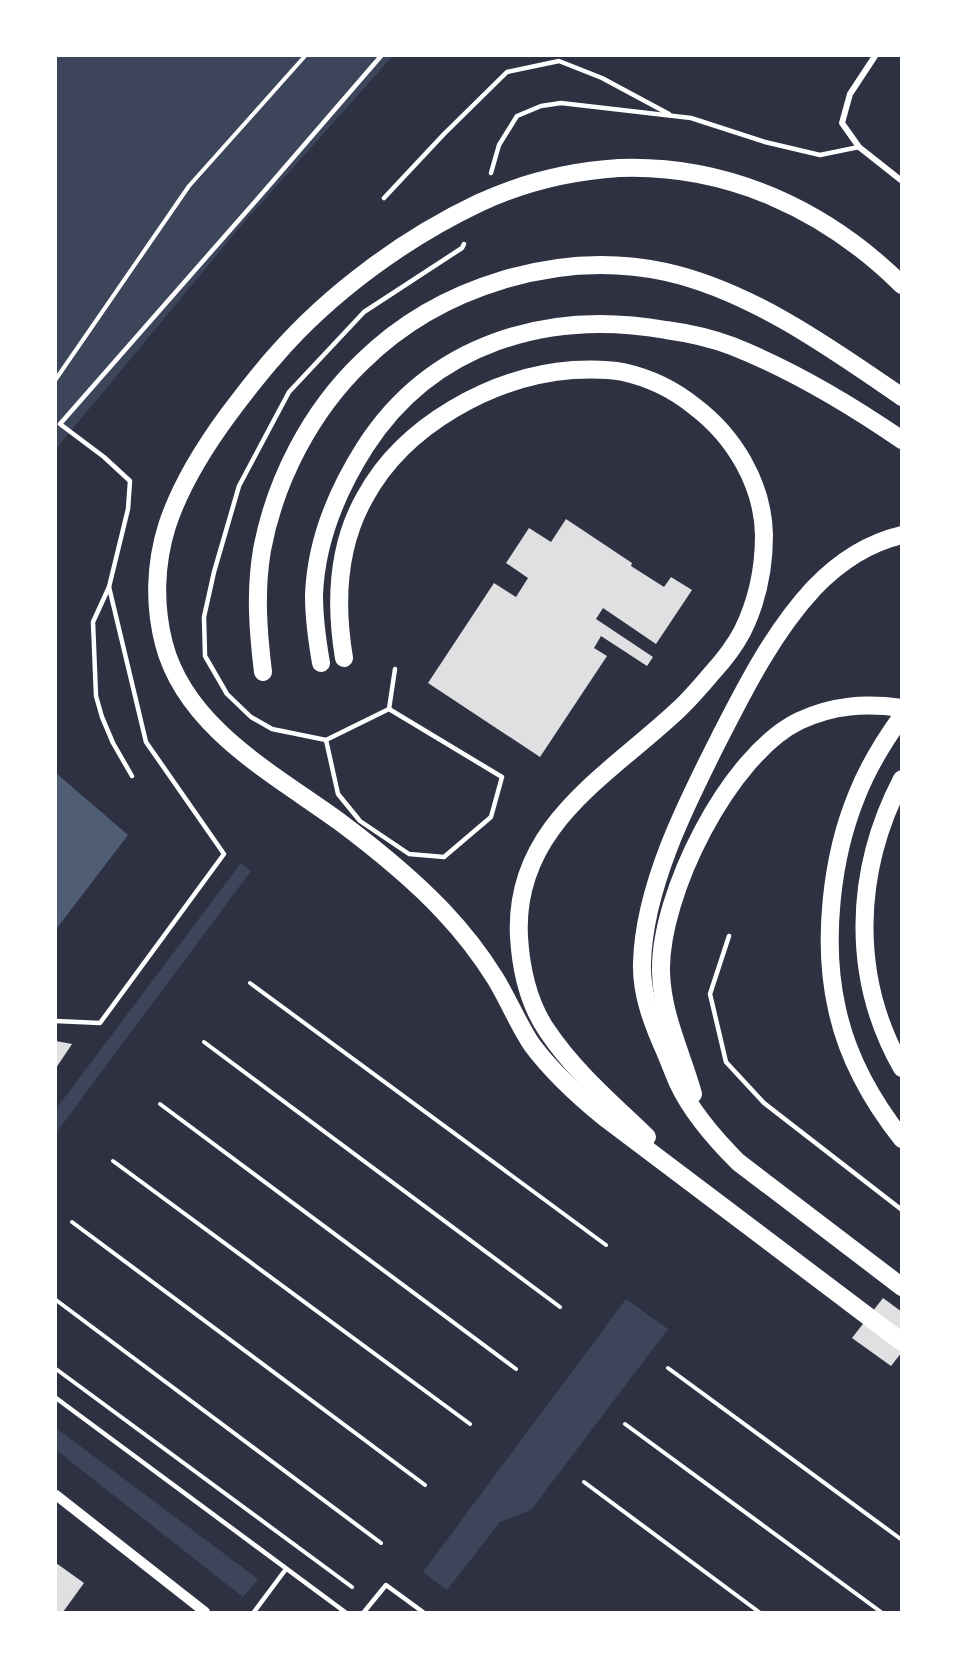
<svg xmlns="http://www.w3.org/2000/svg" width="957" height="1668" viewBox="0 0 957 1668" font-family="'Asap Condensed',sans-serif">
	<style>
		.green { fill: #3c4559 }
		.water { fill: #4f5d75 }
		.building { fill: #e0e0e3 }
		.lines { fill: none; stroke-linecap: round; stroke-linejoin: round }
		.path { stroke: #fff; stroke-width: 4 }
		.service { stroke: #fff; stroke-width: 4.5 }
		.minor { stroke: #fff; stroke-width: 6 }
		.tertiary { stroke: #fff; stroke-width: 10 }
		.motorway { stroke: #fff; stroke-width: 18 }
	</style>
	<rect width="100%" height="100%" fill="#2d3142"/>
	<g class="green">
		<polygon points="56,56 393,56 240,227 56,449"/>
		<polygon points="241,863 251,871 56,1133 56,1109"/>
		<polygon points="626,1299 668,1329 531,1510 500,1522 447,1590 423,1572"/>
		<polygon points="56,1428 258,1579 243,1597 56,1450"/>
	</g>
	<polygon class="water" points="56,773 128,835 57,928 56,927"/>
	<g class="building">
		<polygon points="566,519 632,563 631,566 664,587 671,577 692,590 656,644 603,608 596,619 653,657 647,666 601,636 594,648 607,656 540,757 428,683 494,583 516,597 528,578 506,563 529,528 551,542"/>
		<polygon points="56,1041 72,1044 56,1068"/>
		<polygon points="883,1298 902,1312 902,1352 891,1366 852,1338"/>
		<polygon points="56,1563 84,1583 63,1612 56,1612"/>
	</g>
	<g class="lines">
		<g class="path">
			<polyline points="56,379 189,186 305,56"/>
			<polyline points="250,983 606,1245"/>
			<polyline points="204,1042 560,1307"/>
			<polyline points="160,1104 516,1369"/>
			<polyline points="113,1161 470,1424"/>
			<polyline points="72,1222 425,1485"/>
			<polyline points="56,1300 381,1543"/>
			<polyline points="668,1368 902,1540"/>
			<polyline points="56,1369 352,1587"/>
			<polyline points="625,1424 881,1612"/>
			<polyline points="584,1482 759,1612"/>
		</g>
		<g class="service">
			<polyline points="491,173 499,145 517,116 541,106 561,103 691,118 765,142 820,155 859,147"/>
			<polyline points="384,198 444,134 507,72 559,61 602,78 669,114"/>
			<polyline points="109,587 93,622 96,696 102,717 113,743 132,776"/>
			<polyline points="389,709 395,669"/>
			<polyline points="326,740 338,794 360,821 409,854 444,857 491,817 502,777 389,709 326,740 272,729 251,717 227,694 205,656 204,617 214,572 239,486 289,392 364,312 462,248 464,244"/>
			<polyline points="729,936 710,994 726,1062 764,1103 902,1210"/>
			<polyline points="56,1021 100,1023 224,854 146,742 109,587 128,509 130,481 104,457 60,424 267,188 381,56"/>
			<polyline points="56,1398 345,1612"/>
			<polyline points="254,1612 286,1569"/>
			<polyline points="364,1612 386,1585 423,1612"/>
		</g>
		<polyline class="minor" points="875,56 850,94 842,123 859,147 902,181"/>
		<polyline class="tertiary" points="56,1495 205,1612"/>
		<g class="motorway">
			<path d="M 902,285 C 826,210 728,164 619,168 C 572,171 522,183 479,203 C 405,238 330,293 276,355 C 259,374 243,395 228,415 C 203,449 180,486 167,526 C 155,564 154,606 164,644 C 186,728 274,774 340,822 C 376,849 412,878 443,911 C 462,931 480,954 495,978 C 508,999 518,1024 532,1045 C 553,1073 577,1095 604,1117 L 902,1342"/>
			<path d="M 902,535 C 868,543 838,563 814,588 C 774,631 746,686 720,737 C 686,804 644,887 642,963 C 641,993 652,1022 664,1049 C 669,1060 673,1072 678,1083 C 691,1111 716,1140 738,1162 L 902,1287"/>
			<path d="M 344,658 C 335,604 337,546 365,497 C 404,425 493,376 573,370 C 590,369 607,369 623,372 C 650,378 673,389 694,406 C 734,436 763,484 764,535 C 764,569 757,602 742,632 C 734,647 723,661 712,673 C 701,686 690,699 678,710 C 608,776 513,826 519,937 C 521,970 529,1005 548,1032 C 575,1072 613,1104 647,1137"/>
			<path d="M 321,663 C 317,640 314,618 314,595 C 316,542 337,491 365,447 C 432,343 548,309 666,330 C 688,333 711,338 732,346 C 793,370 848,403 902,440"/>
			<path d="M 263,672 C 258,631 255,591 262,550 C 275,480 311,411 362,362 C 439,286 560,249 666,272 C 751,291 831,348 902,397"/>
			<path d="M 902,716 C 884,741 868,767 857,795 C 831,858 822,943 837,1009 C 847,1056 872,1101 902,1139"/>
			<path d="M 902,779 C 854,871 850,977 902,1068"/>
			<path d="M 693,1094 C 682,1054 662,1015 661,972 C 659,895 729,755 799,721 C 833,705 865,703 902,708"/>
		</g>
	</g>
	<rect width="957" height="1668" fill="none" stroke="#ffffff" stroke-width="114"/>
</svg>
